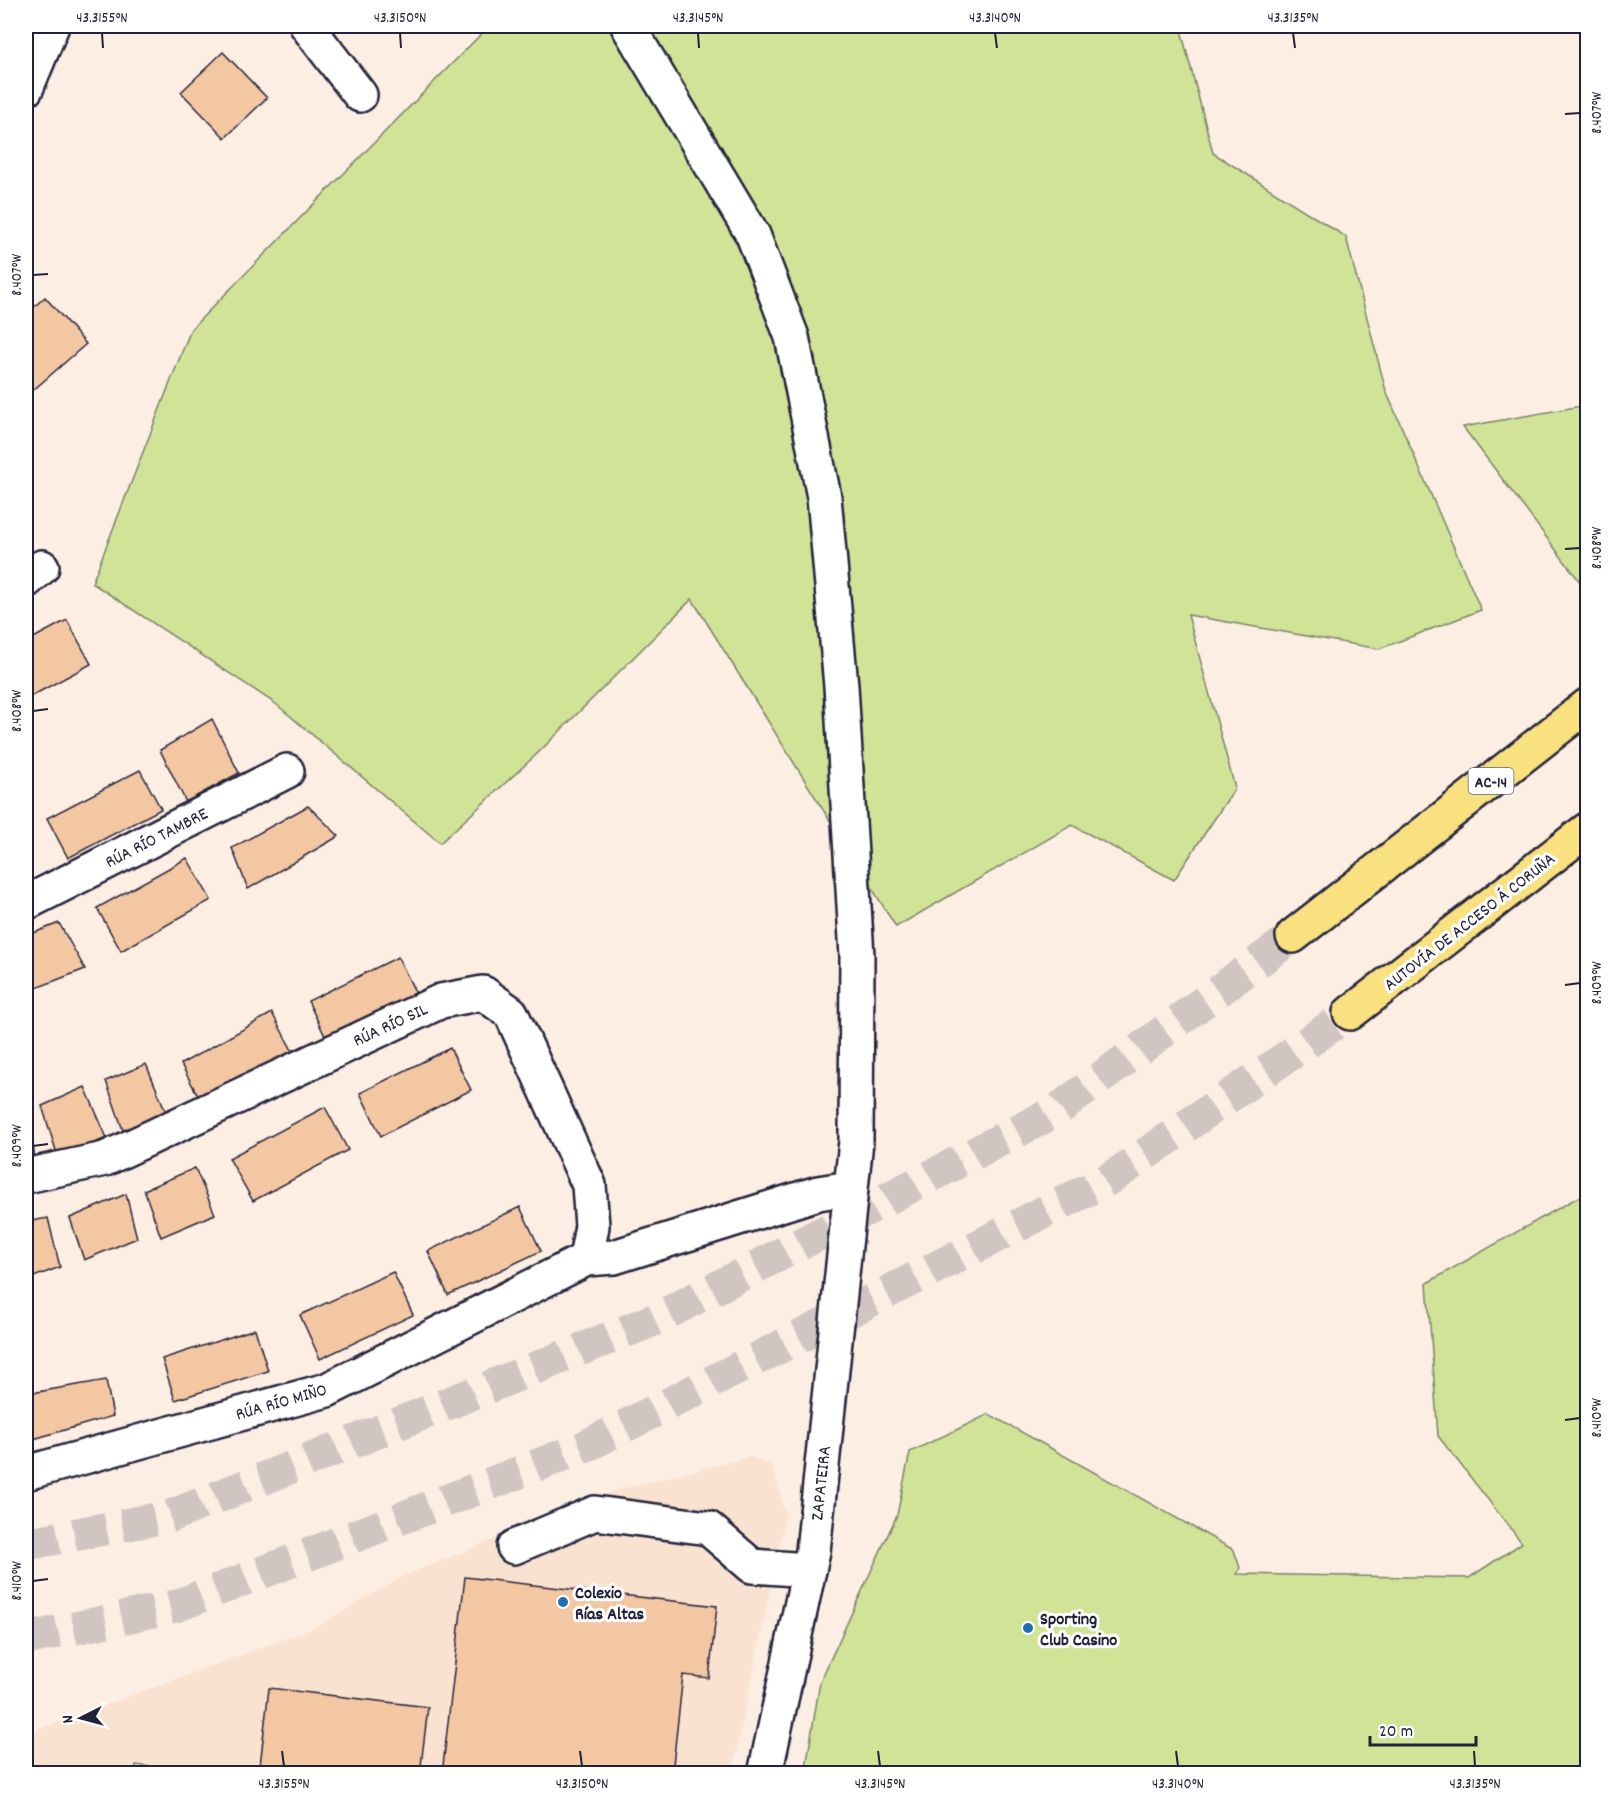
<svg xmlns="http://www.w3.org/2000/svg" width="1613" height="1799" viewBox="0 0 1613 1799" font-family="Dekko,sans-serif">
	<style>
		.built { fill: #fae2d0 }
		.green { fill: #d0e397; stroke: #798269; stroke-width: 1.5 }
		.building { fill: #f4c7a3; stroke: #22223b; stroke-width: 1.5 }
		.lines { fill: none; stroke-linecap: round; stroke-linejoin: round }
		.highway-tunnel { stroke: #d0c5c1; stroke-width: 33; stroke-dasharray: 33 16; stroke-linecap: butt }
		.minor-casing { stroke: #22223b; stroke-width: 38 }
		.highway-casing { stroke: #22223b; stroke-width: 38 }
		.minor { stroke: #fff; stroke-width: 33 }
		.highway { stroke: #fae180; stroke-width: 33 }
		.ticks { fill: none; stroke: #22223b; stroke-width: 2 }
		.poi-dot { fill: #1f6fb2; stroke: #fff; stroke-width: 2 }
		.labels { text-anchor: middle; stroke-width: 6; stroke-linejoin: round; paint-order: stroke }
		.shield { fill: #fff; stroke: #646476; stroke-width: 1.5 }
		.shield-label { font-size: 16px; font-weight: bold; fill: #22223b }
		.street-label { font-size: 18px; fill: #22223b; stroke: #fff }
		.poi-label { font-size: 18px; font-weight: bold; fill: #22223b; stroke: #fff; text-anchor: start }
		.neatline { fill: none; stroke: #22223b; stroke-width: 2 }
		.ticks-label { font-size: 15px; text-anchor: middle; fill: #22223b }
	</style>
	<rect width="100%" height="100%" fill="#fceee3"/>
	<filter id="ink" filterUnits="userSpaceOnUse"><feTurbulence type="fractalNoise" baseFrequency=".0167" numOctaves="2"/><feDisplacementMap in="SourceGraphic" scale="12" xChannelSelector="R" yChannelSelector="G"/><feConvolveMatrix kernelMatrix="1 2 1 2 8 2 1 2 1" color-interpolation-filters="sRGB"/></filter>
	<g filter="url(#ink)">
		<polygon class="built" points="749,1457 772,1465 786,1515 732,1773 26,1774 26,1734 312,1629 404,1576 613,1491"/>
		<g class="green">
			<polygon points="489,26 1174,26 1181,30 1213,153 1346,237 1386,391 1481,610 1379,649 1188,615 1235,788 1174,880 1072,825 896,927 692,599 537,754 440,843 276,704 92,583 191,329"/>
			<polygon points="1587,405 1588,405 1587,591 1463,427"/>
			<polygon points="1587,1192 1587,1773 805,1773 820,1682 897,1515 910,1452 989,1414 1234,1550 1240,1568 1237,1574 1469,1578 1522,1543 1438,1436 1427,1283"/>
			<polygon points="136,1765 199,1773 135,1773"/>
		</g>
		<g class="building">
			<polygon points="223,52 267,98 225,138 181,92"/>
			<polygon points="45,297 86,344 30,393 26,388 26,314"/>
			<polygon points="67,620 91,664 26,699 26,642"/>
			<polygon points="212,719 239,773 186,802 160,750"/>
			<polygon points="140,770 161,809 68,858 47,818"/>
			<polygon points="308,806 339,836 248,889 232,848"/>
			<polygon points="187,858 211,900 121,951 97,908"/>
			<polygon points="59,923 85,969 26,992 26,936"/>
			<polygon points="398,957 417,996 327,1040 308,1001"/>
			<polygon points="272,1013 293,1052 202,1103 181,1064"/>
			<polygon points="450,1048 471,1090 381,1136 360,1093"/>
			<polygon points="146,1064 166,1112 125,1136 106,1081"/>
			<polygon points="85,1087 107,1138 58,1157 42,1106"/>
			<polygon points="325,1107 348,1150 253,1201 229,1158"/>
			<polygon points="26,1108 36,1163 26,1165"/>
			<polygon points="195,1168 215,1214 161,1237 144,1190"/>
			<polygon points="126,1194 137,1238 84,1260 70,1218"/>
			<polygon points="520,1207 541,1251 448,1295 428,1251"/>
			<polygon points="48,1218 60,1267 26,1280 26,1222"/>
			<polygon points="393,1272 413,1315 320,1359 300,1315"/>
			<polygon points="255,1329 268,1371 175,1400 162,1359"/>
			<polygon points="106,1380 113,1416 30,1440 26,1424 26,1394"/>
			<polygon points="465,1577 717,1606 709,1678 683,1675 672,1774 442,1774"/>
			<polygon points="269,1688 428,1707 420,1774 259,1774"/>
		</g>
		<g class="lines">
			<g class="highway-tunnel">
				<polyline points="26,1544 171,1516 656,1319 1056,1111 1293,936"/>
				<polyline points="26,1639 176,1606 584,1447 1111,1178 1350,1013"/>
			</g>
			<defs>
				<g id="minor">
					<polyline points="307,26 360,95"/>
					<polyline points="628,26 753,235 792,337 824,497 841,686 857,956 856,1141 813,1551 765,1774"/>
					<polyline points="26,89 52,26"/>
					<polyline points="26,581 42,567"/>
					<polyline points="26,903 287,771"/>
					<polyline points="26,1176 105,1159 441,1001 483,993 511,1013 589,1185 592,1226 586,1259"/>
					<polyline points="26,1473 327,1390 586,1259 614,1257 818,1193 850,1188"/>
					<polyline points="514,1547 595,1513 708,1528 752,1566 809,1570"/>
				</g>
				<g id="highway">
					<polyline points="1293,936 1588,705"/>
					<polyline points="1350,1013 1588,829"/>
				</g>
			</defs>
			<use href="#minor" class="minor-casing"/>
			<use href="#highway" class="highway-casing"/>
			<use href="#minor" class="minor"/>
			<use href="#highway" class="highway"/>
		</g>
	</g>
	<path class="ticks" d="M 102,33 L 103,48M 400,33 L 401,48M 698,33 L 699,48M 995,33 L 997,48M 1293,33 L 1295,48M 1565,114 L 1580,113M 33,275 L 48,274M 1565,549 L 1580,548M 33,711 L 48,709M 1565,985 L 1580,983M 33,1146 L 48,1144M 1565,1420 L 1580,1418M 33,1581 L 48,1579M 282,1751 L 284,1766M 580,1751 L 582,1766M 878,1751 L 880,1766M 1176,1751 L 1178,1766M 1474,1751 L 1475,1766"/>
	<g class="poi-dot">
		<circle cx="563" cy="1602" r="6"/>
		<circle cx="1028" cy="1628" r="6"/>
	</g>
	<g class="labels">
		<rect class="shield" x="1468.5" y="768" width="45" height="26" rx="4.5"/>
		<g class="shield-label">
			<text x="1491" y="787">AC-14</text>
		</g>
		<g class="street-label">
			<text transform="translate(156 837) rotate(-27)" y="6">RÚA RÍO TAMBRE</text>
			<text transform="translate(1469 921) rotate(-38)" y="6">AUTOVÍA DE ACCESO Á CORUÑA</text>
			<text transform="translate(390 1024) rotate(-25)" y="6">RÚA RÍO SIL</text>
			<text transform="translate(281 1401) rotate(-16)" y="6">RÚA RÍO MIÑO</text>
			<text transform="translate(820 1483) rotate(-84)" y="6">ZAPATEIRA</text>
		</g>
		<g class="poi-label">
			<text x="575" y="1598">Colexio<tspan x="575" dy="21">Rías Altas</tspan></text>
			<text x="1040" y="1624">Sporting<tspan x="1040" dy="21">Club Casino</tspan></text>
		</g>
	</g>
	<rect width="1613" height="1799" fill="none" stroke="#fff" stroke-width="66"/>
	<g transform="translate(81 1718) rotate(264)" stroke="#ffffff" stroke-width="4.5" paint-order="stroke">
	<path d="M0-4.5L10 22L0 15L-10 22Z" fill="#22223b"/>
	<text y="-9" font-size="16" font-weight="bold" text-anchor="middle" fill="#22223b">N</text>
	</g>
	<path d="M1370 1736v9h106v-9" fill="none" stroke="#22223b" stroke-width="3"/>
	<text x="1379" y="1736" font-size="18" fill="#22223b" stroke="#ffffff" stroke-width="4.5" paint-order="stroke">20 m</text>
	<rect x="33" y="33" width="1547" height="1733" class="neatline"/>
	<g class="ticks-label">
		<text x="102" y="22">43.3155°N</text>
		<text x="400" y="22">43.3150°N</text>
		<text x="698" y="22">43.3145°N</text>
		<text x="995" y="22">43.3140°N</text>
		<text x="1293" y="22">43.3135°N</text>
		<text transform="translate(1596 113) rotate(-90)" y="5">8.407°W</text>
		<text transform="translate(16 275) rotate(-90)" y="5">8.407°W</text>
		<text transform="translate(1596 548) rotate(-90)" y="5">8.408°W</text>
		<text transform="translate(16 711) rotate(-90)" y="5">8.408°W</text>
		<text transform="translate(1596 983) rotate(-90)" y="5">8.409°W</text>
		<text transform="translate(16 1146) rotate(-90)" y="5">8.409°W</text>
		<text transform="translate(1596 1418) rotate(-90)" y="5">8.410°W</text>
		<text transform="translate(16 1581) rotate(-90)" y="5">8.410°W</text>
		<text x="284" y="1788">43.3155°N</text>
		<text x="582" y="1788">43.3150°N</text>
		<text x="880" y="1788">43.3145°N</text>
		<text x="1178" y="1788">43.3140°N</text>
		<text x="1475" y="1788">43.3135°N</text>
	</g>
</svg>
